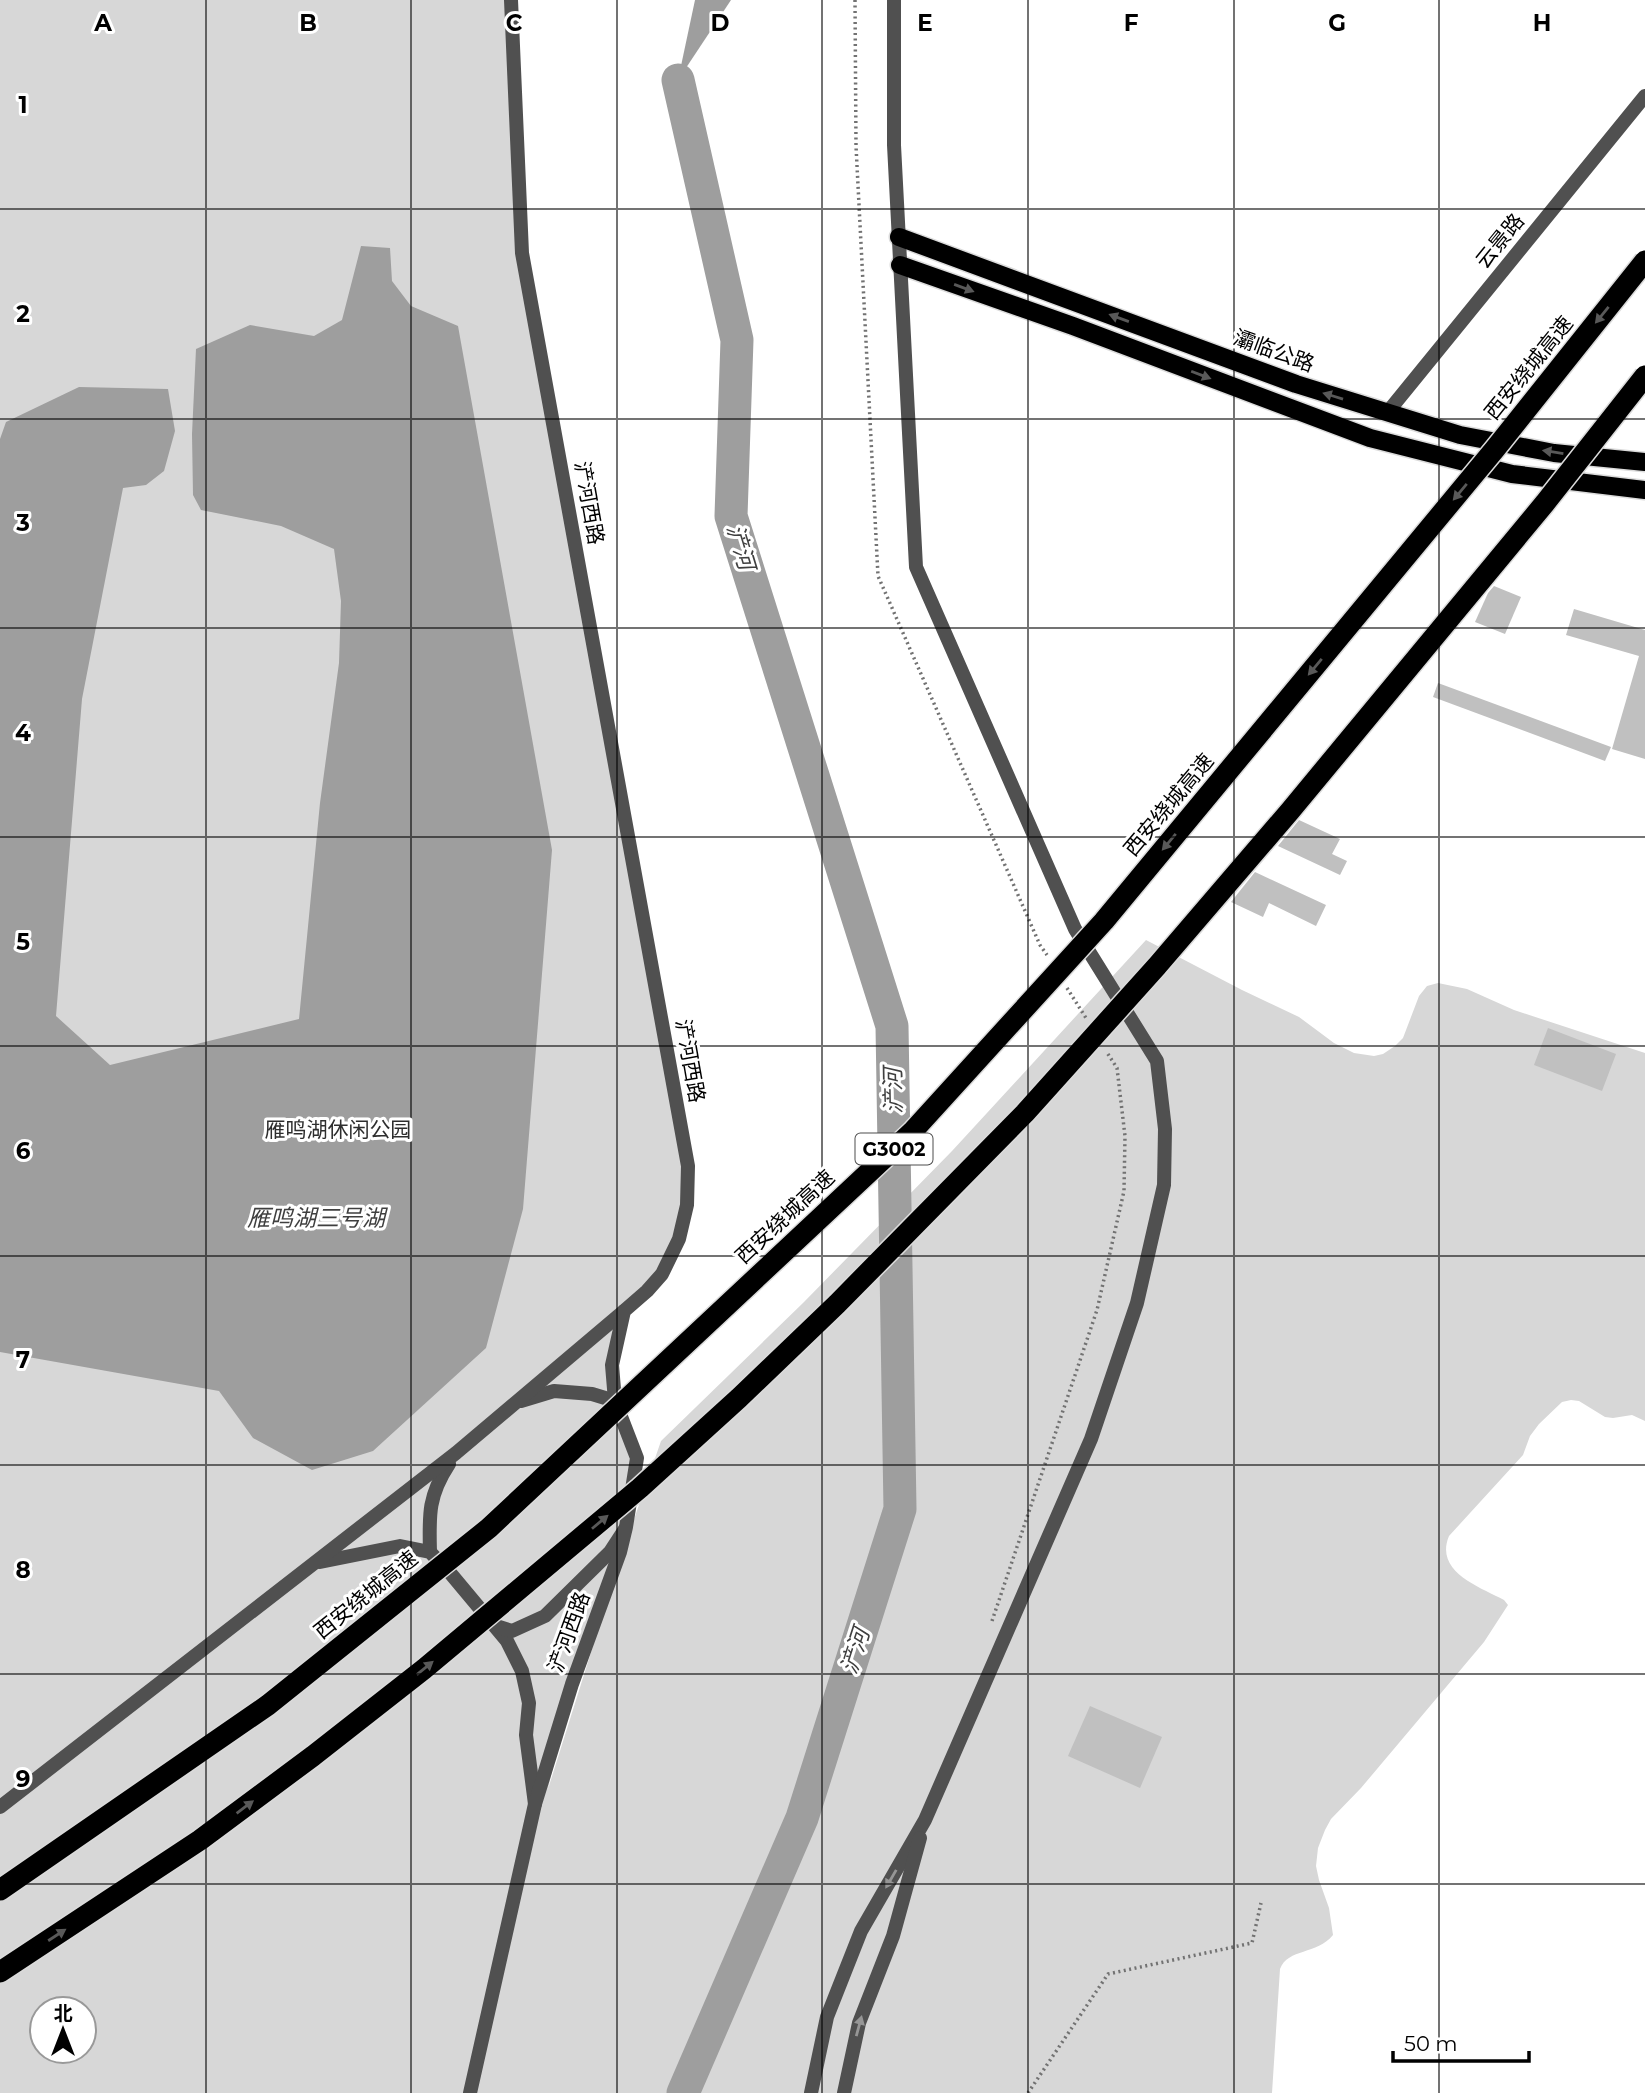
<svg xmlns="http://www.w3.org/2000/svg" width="1645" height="2093" viewBox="0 0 1645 2093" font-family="Montserrat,'Noto Sans SC',sans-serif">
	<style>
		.green { fill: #d7d7d7; fill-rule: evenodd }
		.water { fill: #9e9e9e }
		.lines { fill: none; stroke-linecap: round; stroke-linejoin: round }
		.river { stroke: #9e9e9e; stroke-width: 33 }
		.building { fill: #c0c0c0 }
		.primary-casing { stroke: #dbdbdb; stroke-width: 21 }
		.path { stroke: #727272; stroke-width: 3.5; stroke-dasharray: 2 3.5; stroke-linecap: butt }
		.minor { stroke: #505050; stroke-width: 14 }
		.tertiary { stroke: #505050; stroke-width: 14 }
		.primary { stroke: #000; stroke-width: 18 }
		.motorway-bridge-casing { stroke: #dbdbdb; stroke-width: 24; stroke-linecap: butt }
		.motorway-bridge { stroke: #000; stroke-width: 21 }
		.oneway { fill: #595959 }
		.oneway2 { fill: #969696 }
		.grid { fill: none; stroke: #000; stroke-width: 2; stroke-opacity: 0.55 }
		.labels { text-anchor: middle; stroke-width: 6; stroke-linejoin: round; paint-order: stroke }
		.shield { fill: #fff; stroke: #4c4c4c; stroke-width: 2 }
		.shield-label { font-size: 19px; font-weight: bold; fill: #000 }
		.street-label { font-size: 21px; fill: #000; stroke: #fff }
		.park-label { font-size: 21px; fill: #2e2e2e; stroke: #fff }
		.water-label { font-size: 23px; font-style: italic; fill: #3f3f3f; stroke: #fff }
		.grid-label { font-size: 23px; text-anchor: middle; font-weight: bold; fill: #000; stroke: #fff; stroke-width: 6; stroke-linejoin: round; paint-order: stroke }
	</style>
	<rect width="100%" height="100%" fill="#fff"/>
	<path class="green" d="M 0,0 L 511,0 L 522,253 L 670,1064 L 687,1205 L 662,1274 L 624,1311 L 612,1365 L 637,1458 L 631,1492 L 572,1684 L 548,1789 L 621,1557 L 661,1441 L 804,1302 L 952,1151 L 1146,940 L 1242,990 L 1299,1017 L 1334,1043 L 1354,1053 L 1374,1056 L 1383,1054 L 1395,1046 L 1403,1038 L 1419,996 L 1427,986 L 1438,983 L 1467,989 L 1514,1010 L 1645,1053 L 1645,1421 L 1632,1415 L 1613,1418 L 1605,1417 L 1579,1401 L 1571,1400 L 1562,1402 L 1539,1424 L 1530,1436 L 1523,1455 L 1449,1536 C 1434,1572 1480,1587 1504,1600 L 1508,1605 L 1484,1642 L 1361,1788 L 1331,1819 L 1325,1830 L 1318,1848 L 1316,1866 L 1319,1880 L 1329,1908 L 1333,1935 C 1317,1955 1288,1948 1280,1969 L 1272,2093 L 0,2093 ZM 42,2009 L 84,2009 L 84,2051 L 42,2051 Z"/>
	<g class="water">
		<polygon points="695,0 731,0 678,80"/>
		<polygon points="361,246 390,248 392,281 411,306 458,326 552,850 523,1209 486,1348 373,1451 312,1470 253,1438 219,1391 0,1352 0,439 6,422 79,387 168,389 175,431 164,471 146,485 123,488 82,699 56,1016 110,1065 299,1019 320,803 339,663 341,601 334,549 281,526 201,510 193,495 192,434 196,349 250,325 314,336 342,320"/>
	</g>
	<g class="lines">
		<polyline class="river" points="678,80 737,340 731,516 892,1026 900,1509 802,1818 683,2093"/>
	</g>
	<g class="building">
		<polygon points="1494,586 1521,597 1505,634 1475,622 1488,593"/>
		<polygon points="1574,609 1645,630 1645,759 1612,749 1639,656 1566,635"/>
		<polygon points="1438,683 1611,747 1605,761 1433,697"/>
		<polygon points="1299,820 1340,839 1332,854 1347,861 1340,875 1278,846"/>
		<polygon points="1255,872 1326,905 1316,926 1269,903 1263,917 1231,902"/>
		<polygon points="1548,1028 1616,1054 1602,1091 1534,1065"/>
		<polygon points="1090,1706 1162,1737 1140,1788 1068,1756"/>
	</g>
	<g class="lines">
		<defs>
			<g id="primary">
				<polyline points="899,237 1296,384 1460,435 1554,453 1645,462"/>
				<polyline points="900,265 1073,326 1370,438 1512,474 1645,490"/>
			</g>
		</defs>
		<use href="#primary" class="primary-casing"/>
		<g class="path">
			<polyline points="855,0 856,146 878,576 1040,945 1047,955"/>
			<polyline points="1067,988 1086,1018"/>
			<polyline points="992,1621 1097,1310 1124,1191 1125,1136 1117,1068 1106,1051"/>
			<polyline points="1028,2093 1108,1974 1252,1943 1261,1903"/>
		</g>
		<g class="minor">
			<polyline points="521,1401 554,1391 592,1394 615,1401"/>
			<path d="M 430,1552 C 429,1515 428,1496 449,1464"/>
			<polyline points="320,1562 400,1546 430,1552 451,1574 507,1641 522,1671 529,1703 526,1735 535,1804"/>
			<polyline points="496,1626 512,1631 545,1616 610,1552 625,1529"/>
			<polyline points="0,1807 456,1453 624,1311"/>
		</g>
		<g class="tertiary">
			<polyline points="1387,413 1645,96"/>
			<polyline points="470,2093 535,1804 572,1684 620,1552 626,1527 637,1458 615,1401 612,1365 624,1311 647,1291 662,1274 679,1239 687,1205 688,1166 522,253 511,0"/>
			<polyline points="811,2093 827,2017 861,1931 925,1820 1091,1439 1137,1303 1164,1185 1165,1129 1157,1061 1075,929 916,567 894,145 894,0"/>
			<polyline points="844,2093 859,2023 893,1936 920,1838"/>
		</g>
		<use href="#primary" class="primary"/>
		<defs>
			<g id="motorway-bridge">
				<polyline points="0,1890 268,1705 489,1528 912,1132 1104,921 1495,449 1645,261"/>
				<polyline points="0,1972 200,1840 313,1756 424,1669 640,1488 739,1398 837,1304 1025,1113 1157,966 1290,811 1545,503 1645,376"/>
			</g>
		</defs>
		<use href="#motorway-bridge" class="motorway-bridge-casing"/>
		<use href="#motorway-bridge" class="motorway-bridge"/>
	</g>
	<defs><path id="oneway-solid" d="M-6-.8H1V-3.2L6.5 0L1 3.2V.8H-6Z" transform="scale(1.75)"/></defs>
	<g class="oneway">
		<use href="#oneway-solid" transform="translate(964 288) rotate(20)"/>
		<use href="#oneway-solid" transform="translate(1602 315) rotate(129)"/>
		<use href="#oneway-solid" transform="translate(1119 318) rotate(-160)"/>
		<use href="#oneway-solid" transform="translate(1201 375) rotate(21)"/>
		<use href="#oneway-solid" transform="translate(1333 396) rotate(-163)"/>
		<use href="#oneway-solid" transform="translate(1553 452) rotate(-171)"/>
		<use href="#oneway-solid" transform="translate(1460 492) rotate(130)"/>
		<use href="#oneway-solid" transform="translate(1315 667) rotate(130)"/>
		<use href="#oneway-solid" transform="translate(1169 842) rotate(130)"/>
		<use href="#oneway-solid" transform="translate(600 1522) rotate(-40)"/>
		<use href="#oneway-solid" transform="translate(425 1668) rotate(-39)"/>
		<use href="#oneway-solid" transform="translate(245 1807) rotate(-37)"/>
		<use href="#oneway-solid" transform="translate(57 1935) rotate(-33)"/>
	</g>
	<g class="oneway2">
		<use href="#oneway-solid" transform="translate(891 1879) rotate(120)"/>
		<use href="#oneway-solid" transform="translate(859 2026) rotate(-75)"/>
	</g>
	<path class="grid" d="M 206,0 L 206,2093M 411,0 L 411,2093M 617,0 L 617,2093M 822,0 L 822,2093M 1028,0 L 1028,2093M 1234,0 L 1234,2093M 1439,0 L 1439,2093M 0,209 L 1645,209M 0,419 L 1645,419M 0,628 L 1645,628M 0,837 L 1645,837M 0,1046 L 1645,1046M 0,1256 L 1645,1256M 0,1465 L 1645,1465M 0,1674 L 1645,1674M 0,1884 L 1645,1884"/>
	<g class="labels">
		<rect class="shield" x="855.5" y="1133.5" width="77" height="31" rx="5"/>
		<g class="shield-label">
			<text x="894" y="1156">G3002</text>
		</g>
		<g class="street-label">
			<text transform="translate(1500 241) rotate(-51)" y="7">云景路</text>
			<text transform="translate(1274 351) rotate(20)" y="7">灞临公路</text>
			<text transform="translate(1529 368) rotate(-51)" y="7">西安绕城高速</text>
			<text transform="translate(589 503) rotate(80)" y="7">浐河西路</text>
			<text transform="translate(1169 805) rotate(-50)" y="7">西安绕城高速</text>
			<text transform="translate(690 1061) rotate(80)" y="7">浐河西路</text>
			<text transform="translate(785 1217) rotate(-43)" y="7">西安绕城高速</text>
			<text transform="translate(366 1595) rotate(-39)" y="7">西安绕城高速</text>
			<text transform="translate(569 1632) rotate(-70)" y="7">浐河西路</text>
		</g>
		<g class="park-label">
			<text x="338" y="1137">雁鸣湖休闲公园</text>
		</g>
		<g class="water-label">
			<text transform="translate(741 547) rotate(73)" y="8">浐河</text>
			<text transform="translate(893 1091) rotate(-91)" y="8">浐河</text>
			<text x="316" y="1226">雁鸣湖三号湖</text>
			<text transform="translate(855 1651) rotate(-72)" y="8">浐河</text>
		</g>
	</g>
	<g class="grid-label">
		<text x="103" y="31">A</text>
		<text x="308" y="31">B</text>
		<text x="514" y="31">C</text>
		<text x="720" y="31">D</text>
		<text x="925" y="31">E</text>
		<text x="1131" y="31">F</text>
		<text x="1337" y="31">G</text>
		<text x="1542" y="31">H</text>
		<text x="23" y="113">1</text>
		<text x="23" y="322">2</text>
		<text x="23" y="531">3</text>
		<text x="23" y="741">4</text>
		<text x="23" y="950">5</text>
		<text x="23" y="1159">6</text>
		<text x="23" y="1368">7</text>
		<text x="23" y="1578">8</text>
		<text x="23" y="1787">9</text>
	</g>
	<g transform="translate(63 2030)"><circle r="33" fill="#ffffff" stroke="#999999" stroke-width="2"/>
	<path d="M0-5L12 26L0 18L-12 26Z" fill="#000000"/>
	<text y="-10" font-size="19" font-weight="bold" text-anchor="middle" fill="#000000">北</text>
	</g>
	<path d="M1393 2051v10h136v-10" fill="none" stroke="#000000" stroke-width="3.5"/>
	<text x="1404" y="2051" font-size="21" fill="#000000" stroke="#ffffff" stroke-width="5" paint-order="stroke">50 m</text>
</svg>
